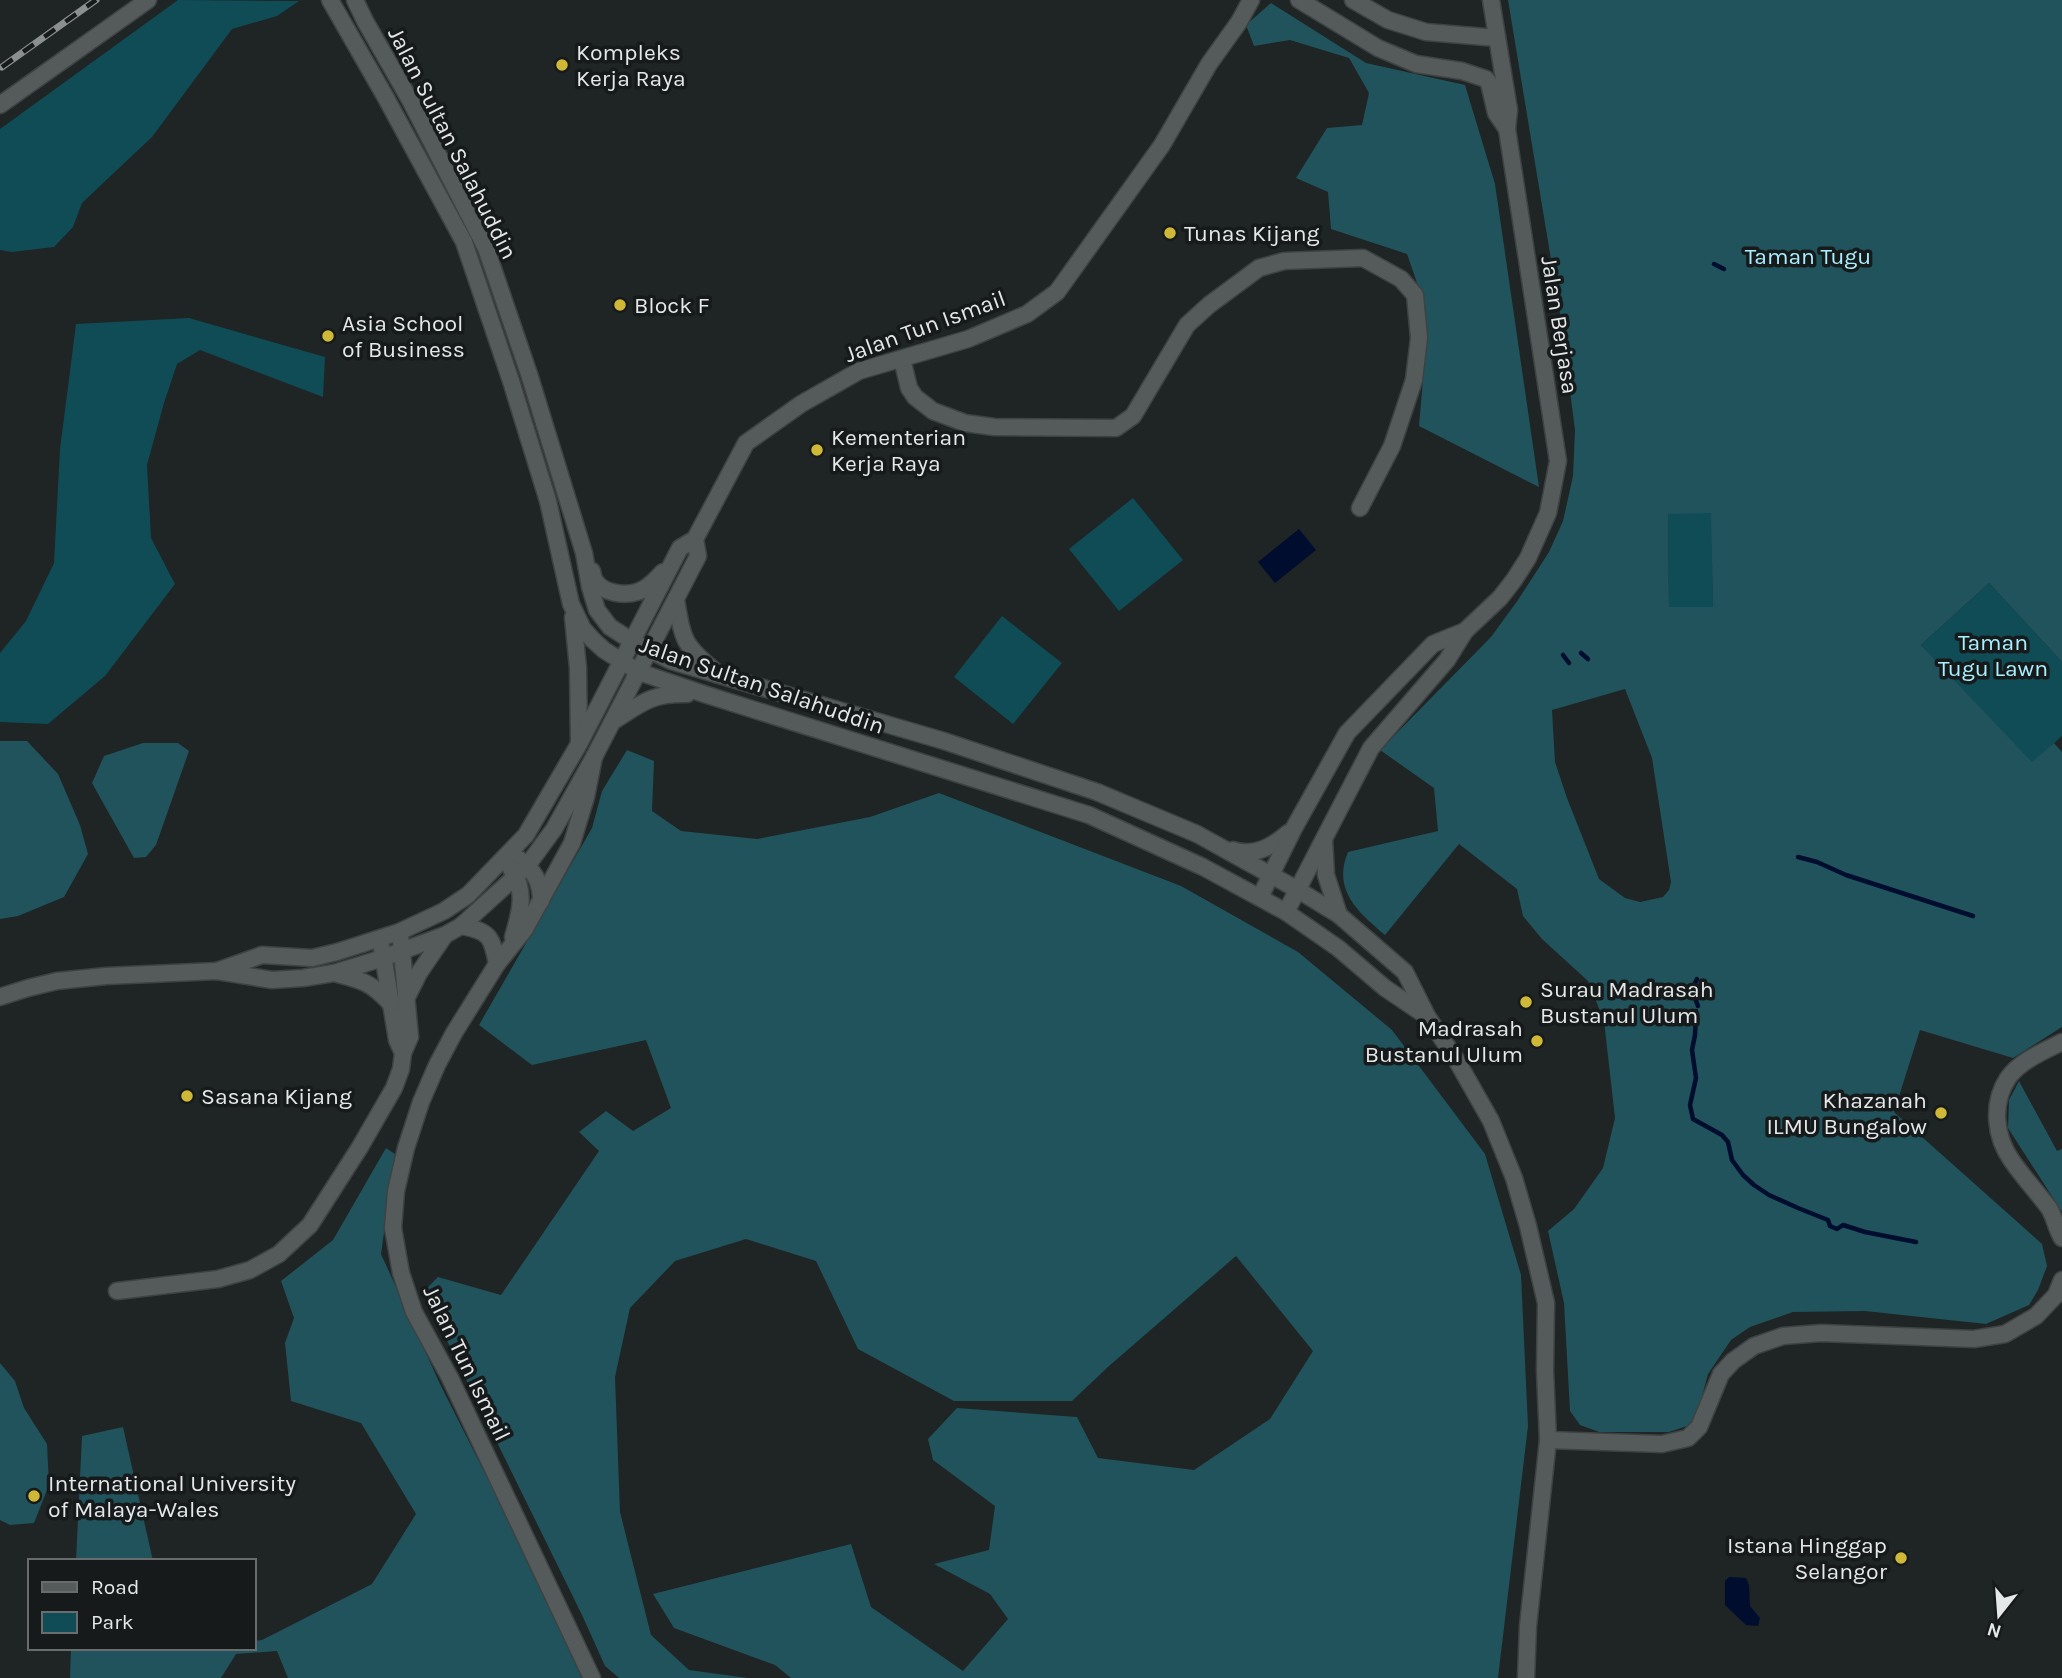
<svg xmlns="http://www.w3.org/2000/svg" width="2062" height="1678" viewBox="0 0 2062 1678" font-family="Karla,sans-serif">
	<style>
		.green { fill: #0f4c56 }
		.forest { fill: #20535c; fill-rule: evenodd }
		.water { fill: #000d2f }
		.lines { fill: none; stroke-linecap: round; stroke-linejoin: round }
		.stream { stroke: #000d2f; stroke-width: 4.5 }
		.minor-casing { stroke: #3e4242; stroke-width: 19 }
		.minor { stroke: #555a5b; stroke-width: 16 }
		.rail-casing { stroke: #8b8f8f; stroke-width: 7 }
		.rail { stroke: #161a1b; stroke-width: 4.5; stroke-dasharray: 13; stroke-linecap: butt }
		.poi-dot { fill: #cfb837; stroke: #161a1b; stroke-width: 2.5 }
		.labels { text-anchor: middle; stroke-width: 7; stroke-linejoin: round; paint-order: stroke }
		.poi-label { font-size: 23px; fill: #e5e8e8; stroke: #161a1b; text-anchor: start }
		.street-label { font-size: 23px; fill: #e5e8e8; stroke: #161a1b }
		.park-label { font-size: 23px; fill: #a8f0ff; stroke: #161a1b }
	</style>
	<rect width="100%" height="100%" fill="#1f2424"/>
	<g class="green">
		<polygon points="178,0 299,1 277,16 232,29 152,137 82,203 73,227 54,247 12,252 0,250 0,129"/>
		<polygon points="189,318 325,357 323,397 200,350 177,364 164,403 147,465 151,538 175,584 105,676 48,724 0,722 0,653 26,621 54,563 60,449 76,324"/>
		<polygon points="1133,498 1183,560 1119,611 1069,549"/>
		<polygon points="1668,513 1712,513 1713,607 1669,607"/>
		<polygon points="1989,583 2062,662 2062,736 2032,763 1921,645"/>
		<polygon points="1002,616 1062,663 1013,724 954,677"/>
	</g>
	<g class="forest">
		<path d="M 1508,0 L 2062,0 L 2062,662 L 1989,583 L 1921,645 L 2032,762 L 2054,743 L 2062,752 L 2062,1027 L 2013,1058 L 1920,1030 L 1894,1112 L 2042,1244 L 2047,1266 L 2038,1290 L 2029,1305 L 1986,1324 L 1865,1311 L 1793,1312 L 1750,1327 L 1731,1340 L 1708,1374 L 1697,1415 L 1687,1426 L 1669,1432 L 1599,1432 L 1580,1425 L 1570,1411 L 1564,1303 L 1548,1231 L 1574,1209 L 1603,1168 L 1615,1118 L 1604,1021 L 1588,981 L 1542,939 L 1523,916 L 1517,889 L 1459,844 L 1385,935 C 1358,912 1332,890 1348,852 L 1438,831 L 1434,788 L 1380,750 L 1491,637 L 1518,600 L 1549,552 L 1563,521 L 1573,476 L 1575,430 L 1560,314 ZM 1711,513 L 1713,607 L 1669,607 L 1668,514 ZM 1625,689 L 1652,758 L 1671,882 L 1669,890 L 1663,897 L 1640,902 L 1625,898 L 1599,879 L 1567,798 L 1555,762 L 1552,710 Z"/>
		<polygon points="1271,3 1366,63 1465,85 1495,184 1539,487 1419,426 1424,367 1426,309 1407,254 1331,229 1328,192 1296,178 1327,128 1362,125 1369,93 1349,58 1290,40 1254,46 1246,25"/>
		<polygon points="0,741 27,741 58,774 80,825 88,854 64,897 18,916 0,919"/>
		<polygon points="143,743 178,743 189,751 156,845 146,857 134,858 92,783 104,756"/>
		<polygon points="627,750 654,761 652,811 681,831 757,839 870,817 939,793 1181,886 1298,952 1392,1030 1485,1154 1521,1275 1528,1426 1498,1678 791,1678 775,1665 674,1628 653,1594 851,1544 871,1607 963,1671 1008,1619 990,1594 934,1564 989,1550 995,1506 933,1460 928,1439 957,1408 1077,1417 1098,1458 1194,1470 1270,1419 1313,1351 1236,1256 1109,1366 1072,1401 954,1401 858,1349 816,1261 746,1239 675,1261 630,1308 615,1377 620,1512 651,1635 689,1670 748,1678 619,1678 605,1666 582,1615 423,1292 438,1277 501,1295 599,1151 579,1132 606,1111 633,1131 671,1108 646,1040 532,1065 479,1025 592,828 602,791"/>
		<polygon points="2019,1081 2057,1151 2062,1149 2062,1212 2008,1128 2009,1100"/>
		<polygon points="386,1148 395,1154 381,1254 440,1384 588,1678 288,1678 277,1651 236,1654 221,1678 70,1678 71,1648 254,1648 254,1641 262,1640 372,1584 416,1514 361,1423 291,1401 285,1343 294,1318 281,1281 333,1240"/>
		<polygon points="0,1363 15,1381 24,1408 47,1444 49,1485 34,1523 10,1525 0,1520"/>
		<polygon points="123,1427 153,1561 76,1561 82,1436"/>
	</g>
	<g class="water">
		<polygon points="1299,529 1316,550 1275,583 1258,562"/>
		<polygon points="1729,1577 1746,1578 1749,1585 1750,1606 1760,1618 1758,1626 1746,1625 1725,1605 1725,1581"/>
	</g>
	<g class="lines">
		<g class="stream">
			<polyline points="1714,264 1724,269"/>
			<polyline points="1581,653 1588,659"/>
			<polyline points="1563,655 1569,663"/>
			<polyline points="1798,857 1817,862 1846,875 1973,916"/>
			<polyline points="1697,979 1692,990 1698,1006"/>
			<polyline points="1696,1011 1695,1035 1692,1050 1696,1078 1690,1105 1693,1119 1722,1135 1728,1142 1732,1160 1743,1175 1754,1185 1769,1195 1798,1208 1828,1220 1830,1226 1837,1229 1843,1225 1865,1232 1916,1242"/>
		</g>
		<defs>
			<g id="minor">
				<polyline points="330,0 386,98 464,242 511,381 548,501 571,604 583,629 593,640 604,650 639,672 704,694 1089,815 1203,867 1286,912 1338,948 1385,988 1425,1015"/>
				<polyline points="355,0 365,21 410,100 486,248 529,374 584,553 590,587 597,610 610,627 632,641 671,661 944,741 1097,792 1197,834 1298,890 1339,915 1405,972 1427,1016 1457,1061 1491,1121 1514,1178 1528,1226 1546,1303 1545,1371 1548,1440 1528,1626 1526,1678"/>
				<polyline points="1299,0 1378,48 1416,64 1462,71 1486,79 1489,83 1496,113 1507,129"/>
				<polyline points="1353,0 1388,20 1426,32 1497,38"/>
				<polyline points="0,105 148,0"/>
				<polyline points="902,359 909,388 915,397 933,411 965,423 994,427 1116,428 1133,416 1187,325 1209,305 1259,268 1284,261 1363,258 1401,279 1415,295 1419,338 1414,380 1392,446 1360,508"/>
				<path d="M 592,571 C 593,575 593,579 596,582 C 604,593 624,596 637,592 C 648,589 655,580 663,572"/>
				<path d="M 676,600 C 683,640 683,645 715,671"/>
				<polyline points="573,617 578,668 579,741"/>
				<path d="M 615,720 C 643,702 653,693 687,694"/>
				<polyline points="1324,839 1326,875 1339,915"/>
				<path d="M 1233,850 C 1254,857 1272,847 1288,833"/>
				<path d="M 519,859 C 534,871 541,881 541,901"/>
				<path d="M 511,869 C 527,891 520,913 513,937"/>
				<polyline points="1260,897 1294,828 1347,733 1433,644 1465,631"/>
				<polyline points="1286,912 1371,748 1447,660 1465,631 1500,598 1514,580 1528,558 1548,513 1558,461 1507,129 1509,110 1491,0"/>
				<path d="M 461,926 C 490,931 492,937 497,964"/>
				<polyline points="382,949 397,1040 403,1053"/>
				<polyline points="217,971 262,955 312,958 337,952 399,932 444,911 468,895 526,835 579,744 680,548 695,539 746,443 801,404 859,371 968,339 1027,314 1057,292 1162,145 1209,64 1239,22 1251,0"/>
				<path d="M 334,973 C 361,980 371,982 390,1003"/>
				<polyline points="0,997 28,988 57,981 106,976 217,971 272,980 303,978 334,973 383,958 445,935 461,926 527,866 554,829 594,757 698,556 695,539"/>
				<polyline points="406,999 419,973 445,935"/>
				<path d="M 2062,1042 C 2044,1051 2020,1061 2008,1078 C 1991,1104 1995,1137 2012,1161 C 2023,1177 2037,1192 2049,1208 C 2055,1218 2056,1228 2062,1238"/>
				<polyline points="117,1291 218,1279 250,1270 279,1254 310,1225 360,1147 394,1088 401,1069 403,1053 410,1037 401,941"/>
				<polyline points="1548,1440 1662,1444 1688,1438 1699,1427 1721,1374 1733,1361 1754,1346 1783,1336 1821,1333 1974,1339 2005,1334 2036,1316 2056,1295 2062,1280"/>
				<polyline points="592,1678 450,1378 414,1312 401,1273 393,1228 396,1191 406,1148 421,1102 437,1065 454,1033 497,964 525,929 572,843 586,797 594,757"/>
			</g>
		</defs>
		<use href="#minor" class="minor-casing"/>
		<use href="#minor" class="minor"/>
		<defs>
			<polyline id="rail" points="2,67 96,0"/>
		</defs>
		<use href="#rail" class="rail-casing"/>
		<use href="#rail" class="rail"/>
	</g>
	<g class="poi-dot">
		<circle cx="562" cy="65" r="7"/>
		<circle cx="1170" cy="233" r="7"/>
		<circle cx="620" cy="305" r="7"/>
		<circle cx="328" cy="336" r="7"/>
		<circle cx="817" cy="450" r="7"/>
		<circle cx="1526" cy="1002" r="7"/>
		<circle cx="1537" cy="1041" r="7"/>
		<circle cx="187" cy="1096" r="7"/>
		<circle cx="1941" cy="1113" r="7"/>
		<circle cx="34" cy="1496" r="7"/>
		<circle cx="1901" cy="1558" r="7"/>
	</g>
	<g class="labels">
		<g class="poi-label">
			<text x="576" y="60">Kompleks<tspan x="576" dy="26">Kerja Raya</tspan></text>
			<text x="1184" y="241">Tunas Kijang</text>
			<text x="634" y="313">Block F</text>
			<text x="342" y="331">Asia School<tspan x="342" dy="26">of Business</tspan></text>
			<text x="831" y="445">Kementerian<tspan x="831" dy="26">Kerja Raya</tspan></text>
			<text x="1540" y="997">Surau Madrasah<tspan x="1540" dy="26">Bustanul Ulum</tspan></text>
			<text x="1523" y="1036" text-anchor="end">Madrasah<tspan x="1523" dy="26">Bustanul Ulum</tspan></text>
			<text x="201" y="1104">Sasana Kijang</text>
			<text x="1927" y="1108" text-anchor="end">Khazanah<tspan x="1927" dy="26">ILMU Bungalow</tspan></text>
			<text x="48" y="1491">International University<tspan x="48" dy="26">of Malaya-Wales</tspan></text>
			<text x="1887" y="1553" text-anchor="end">Istana Hinggap<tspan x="1887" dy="26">Selangor</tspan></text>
		</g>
		<g class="street-label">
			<text transform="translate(453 143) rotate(63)" y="8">Jalan Sultan Salahuddin</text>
			<text transform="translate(1560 325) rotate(81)" y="8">Jalan Berjasa</text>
			<text transform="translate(925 326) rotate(-20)" y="8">Jalan Tun Ismail</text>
			<text transform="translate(762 685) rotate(19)" y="8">Jalan Sultan Salahuddin</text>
			<text transform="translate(467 1363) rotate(64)" y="8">Jalan Tun Ismail</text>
		</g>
		<g class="park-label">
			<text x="1808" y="264">Taman Tugu</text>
			<text x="1993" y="650">Taman<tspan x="1993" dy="26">Tugu Lawn</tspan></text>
		</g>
	</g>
	<rect x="28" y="1559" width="228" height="91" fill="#161a1b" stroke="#696c6d" stroke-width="2"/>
	<rect x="42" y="1582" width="35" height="10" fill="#555a5b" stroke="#696c6d" stroke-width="2"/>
	<text x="91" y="1594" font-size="21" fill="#e5e8e8">Road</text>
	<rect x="42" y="1612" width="35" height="21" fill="#0f4c56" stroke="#696c6d" stroke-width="2"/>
	<text x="91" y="1629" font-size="21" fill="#e5e8e8">Park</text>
	<g transform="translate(1999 1615) rotate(197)" stroke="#161a1b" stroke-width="5" paint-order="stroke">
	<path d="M0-5L12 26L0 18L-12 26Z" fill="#e5e8e8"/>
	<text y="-10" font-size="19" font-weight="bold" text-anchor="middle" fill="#e5e8e8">N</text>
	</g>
</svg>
